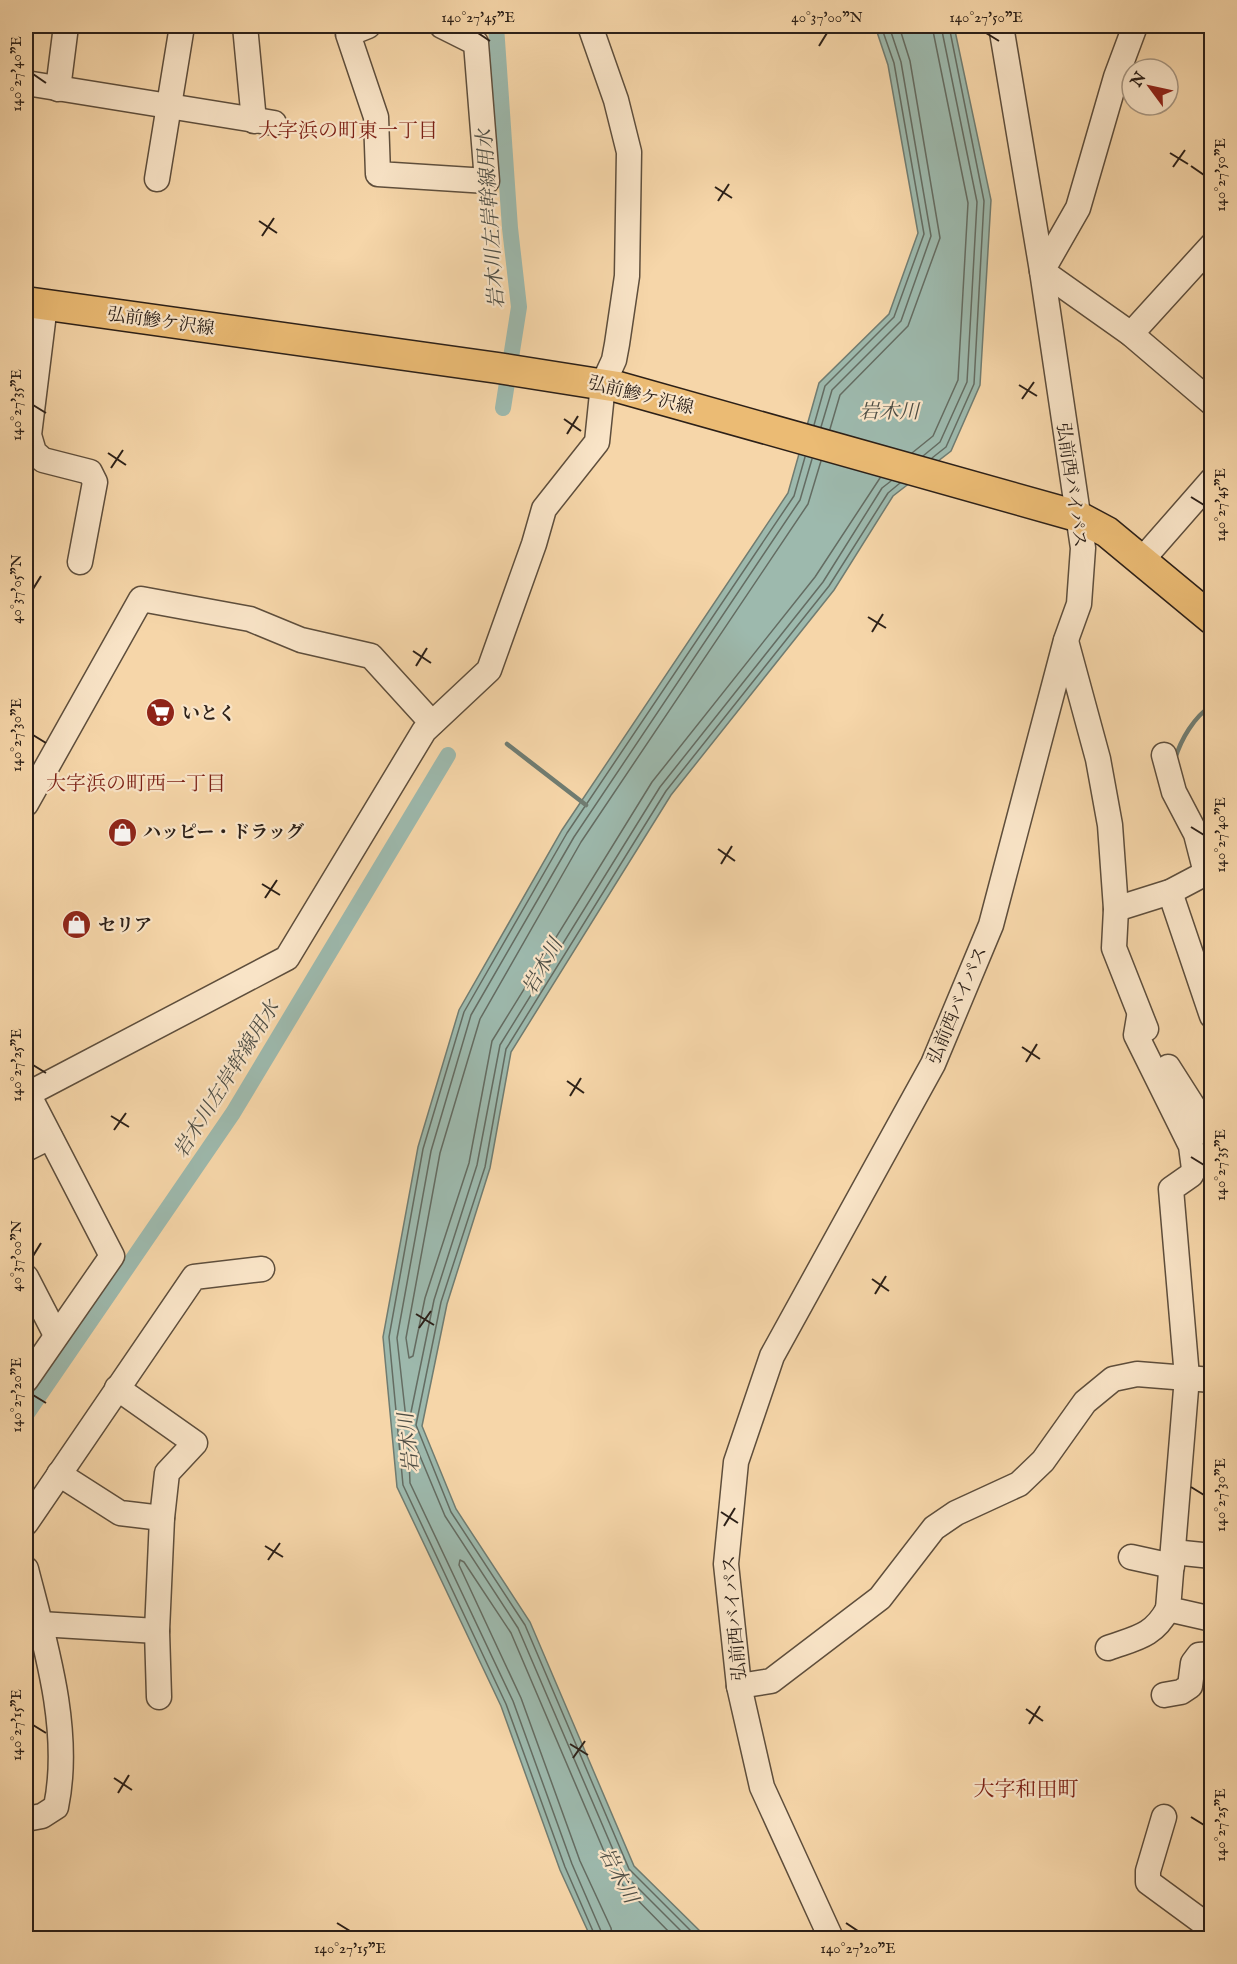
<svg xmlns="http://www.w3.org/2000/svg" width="1237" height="1964" viewBox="0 0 1237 1964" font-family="'IM FELL English','Noto Serif JP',serif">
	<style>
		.water { fill: #9db9ad; stroke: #707c71; stroke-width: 1.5 }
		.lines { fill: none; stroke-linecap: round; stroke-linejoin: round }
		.shore { stroke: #646c62; stroke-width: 1.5 }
		.stream { stroke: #707c71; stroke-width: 4.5 }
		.canal { stroke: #9db9ad; stroke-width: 16 }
		.minor-casing { stroke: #5e4e3c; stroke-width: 27 }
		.major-casing { stroke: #2c2018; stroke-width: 33 }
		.minor { stroke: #f9e4c7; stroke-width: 24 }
		.major { stroke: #ebbb74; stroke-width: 30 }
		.ticks { fill: none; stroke: #2c2018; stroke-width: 2 }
		.labels { text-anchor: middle; stroke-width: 4.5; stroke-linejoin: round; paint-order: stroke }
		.street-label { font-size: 18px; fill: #2c2018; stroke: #f9e4c7 }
		.poi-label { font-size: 18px; font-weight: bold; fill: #2c2018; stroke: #f9e4c7; text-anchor: start }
		.neighbourhood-label { font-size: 20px; fill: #7a1f14; stroke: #f9e4c7 }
		.water-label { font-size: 20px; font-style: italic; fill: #4e4e45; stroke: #f9e4c7 }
		.quarter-label { font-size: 21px; fill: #7a1f14; stroke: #f9e4c7 }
		.neatline { fill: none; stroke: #2c2018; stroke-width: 2 }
		.ticks-label { font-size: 15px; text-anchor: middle; fill: #2c2018 }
	</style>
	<rect width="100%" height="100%" fill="#f6d6a9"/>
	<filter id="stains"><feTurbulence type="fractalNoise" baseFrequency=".00333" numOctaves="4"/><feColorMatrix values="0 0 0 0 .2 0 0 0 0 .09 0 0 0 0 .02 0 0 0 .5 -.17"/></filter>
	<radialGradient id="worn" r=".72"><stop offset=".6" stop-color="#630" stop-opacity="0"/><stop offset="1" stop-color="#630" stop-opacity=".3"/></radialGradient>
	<polygon class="water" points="875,26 954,26 991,200 980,385 951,451 893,496 834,590 671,795 511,1052 490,1168 447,1304 422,1426 456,1509 530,1622 634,1866 707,1938 591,1938 560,1870 501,1706 397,1487 383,1337 418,1147 459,1010 562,830 788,493 819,383 889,314 918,233 888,65"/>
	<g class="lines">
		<g class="shore">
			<polyline points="814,425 825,386 894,317 924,234 894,63 881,26"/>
			<polyline points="821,427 832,390 901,321 931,236 901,62 889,26"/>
			<polyline points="830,429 840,395 908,326 940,238 910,61 899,26"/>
			<polyline points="912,453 933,436 958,380 968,203 932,26"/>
			<polyline points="923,456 940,442 967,382 977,202 941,26"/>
			<polyline points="932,458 946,447 974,384 984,201 949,26"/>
			<polyline points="812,459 800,500 574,837 471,1015 431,1151 397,1338 406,1419 410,1417 434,1300 477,1165 500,1045 660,787 823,582 882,488 891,481"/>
			<polyline points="821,461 808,504 581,842 480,1019 440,1153 406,1338 409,1358 413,1356 425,1298 469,1163 492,1041 652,782 815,577 880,478"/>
			<polyline points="596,1938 565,1867 506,1704 403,1485 389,1337 423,1149 464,1012 567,833 794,496 805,457"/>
			<polyline points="604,1938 572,1864 513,1701 410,1483 408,1435 412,1437 445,1516 518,1628 623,1873 688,1938"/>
			<polyline points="613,1938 611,1928 580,1861 521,1698 459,1565 460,1560 464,1562 511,1633 615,1877 675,1938"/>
			<polyline points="698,1938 629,1869 525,1625 451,1512 416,1425 441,1302 485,1167 506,1049 666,791 829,586 888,493 900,483"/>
		</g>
		<g class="stream">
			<polyline points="507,744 586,805"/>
			<path d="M 1175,759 C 1181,739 1194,717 1212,705"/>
		</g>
		<g class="canal">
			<polyline points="496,26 510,228 519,307 503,408"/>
			<polyline points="26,1415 233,1113 448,755"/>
		</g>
		<defs>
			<g id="minor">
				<polyline points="245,26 254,121"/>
				<polyline points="368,26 348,34 376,117 378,174 487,181 476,43 442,26"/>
				<polyline points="1135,26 1116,77 1078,208 1042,271 1131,334 1212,403"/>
				<polyline points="26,83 274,123"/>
				<polyline points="58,89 66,26"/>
				<polyline points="157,179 182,26"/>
				<polyline points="45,305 29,435 34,452 43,460 90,472 95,482 80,562"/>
				<polyline points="1131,334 1212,245"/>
				<polyline points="1141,561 1212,480"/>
				<polyline points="1066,641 1098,759 1110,825 1116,909 1114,948 1146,1029"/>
				<polyline points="26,804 141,599 250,619 301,640 371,656 432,723"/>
				<polyline points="1170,892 1212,1016"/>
				<polyline points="1116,909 1170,892 1206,873 1196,834 1174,792 1164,755"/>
				<polyline points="1139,1017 1136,1035 1191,1146 1194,1169 1191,1175 1171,1189 1187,1377 1168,1609 1212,1619"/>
				<polyline points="1168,1067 1212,1136"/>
				<polyline points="26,1090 112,1256 26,1380"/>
				<polyline points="28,1094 287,958 424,731 489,670 534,544 544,509 597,442 603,384 614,360 617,344 627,276 629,152 616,100 590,26"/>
				<polyline points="26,1149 50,1137"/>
				<polyline points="26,1277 56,1335"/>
				<polyline points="117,1388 195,1443 167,1473 162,1518 157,1631 159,1697"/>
				<polyline points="59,1474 120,1513 162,1518"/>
				<polyline points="26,1523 194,1277 262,1269"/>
				<polyline points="1173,1552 1212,1556"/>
				<polyline points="1131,1557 1172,1566"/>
				<path d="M 26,1569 C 45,1643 72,1730 56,1807 L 42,1816 L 26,1819"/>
				<polyline points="40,1624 157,1631"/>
				<path d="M 1108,1648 C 1135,1638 1153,1637 1168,1609"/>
				<polyline points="739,1686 771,1681 880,1598 934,1528 956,1513 1019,1484 1043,1461 1085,1402 1113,1379 1137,1374 1212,1380"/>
				<polyline points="1164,1695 1181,1692 1190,1686 1193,1663 1199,1655 1212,1654"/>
				<polyline points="1164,1817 1148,1871 1148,1882 1212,1929"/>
				<polyline points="831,1938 762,1787 739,1686 726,1564 736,1462 772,1356 933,1064 991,925 1066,640 1079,604 1083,548 1042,271 1001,26"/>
			</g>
			<polyline id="major" points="26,302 498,368 618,387 1077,516 1107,532 1212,619"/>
		</defs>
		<use href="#minor" class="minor-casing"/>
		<use href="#major" class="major-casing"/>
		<use href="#minor" class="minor"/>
		<use href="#major" class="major"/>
	</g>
	<path class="ticks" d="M 478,33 L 490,41M 986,33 L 999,41M 819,46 L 827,33M 33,74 L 46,83M 1170,153 L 1188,164M 1191,166 L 1204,175M 1173,167 L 1185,150M 715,187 L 732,198M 718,201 L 729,184M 259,221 L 277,233M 262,236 L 274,218M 1019,385 L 1037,396M 1022,399 L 1034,382M 33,405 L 46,413M 564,419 L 581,431M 567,434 L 578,416M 108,453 L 126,465M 111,468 L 123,450M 1191,497 L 1204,505M 33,589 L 41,576M 868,617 L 886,628M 872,632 L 883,614M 413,651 L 431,663M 416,666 L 427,648M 33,735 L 46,743M 1191,827 L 1204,835M 718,849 L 735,861M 721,864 L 732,846M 262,884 L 280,895M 265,898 L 277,880M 1022,1047 L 1040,1059M 1026,1062 L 1037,1044M 33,1065 L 46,1073M 567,1081 L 584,1093M 570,1096 L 581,1078M 111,1116 L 129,1127M 114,1130 L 126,1113M 1191,1157 L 1204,1165M 33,1256 L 41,1243M 872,1279 L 889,1291M 875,1294 L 886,1276M 416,1314 L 434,1325M 419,1328 L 431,1311M 33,1395 L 46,1403M 1191,1487 L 1204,1495M 721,1512 L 738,1523M 724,1526 L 735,1508M 265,1546 L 283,1557M 268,1560 L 280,1543M 1026,1709 L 1043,1721M 1029,1724 L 1040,1706M 33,1725 L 46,1733M 570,1744 L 588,1755M 573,1758 L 585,1741M 114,1778 L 132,1790M 118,1793 L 129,1775M 1191,1817 L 1204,1825M 337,1923 L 350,1931M 846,1923 L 858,1931"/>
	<defs>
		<symbol id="supermarket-disc" viewBox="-11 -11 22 22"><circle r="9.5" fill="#8f2418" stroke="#f9e4c7"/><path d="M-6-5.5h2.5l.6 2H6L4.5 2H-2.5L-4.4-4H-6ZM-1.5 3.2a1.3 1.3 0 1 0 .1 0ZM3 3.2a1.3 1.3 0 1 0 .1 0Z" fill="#fff"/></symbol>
		<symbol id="shop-disc" viewBox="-11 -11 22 22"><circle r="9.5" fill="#8f2418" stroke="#f9e4c7"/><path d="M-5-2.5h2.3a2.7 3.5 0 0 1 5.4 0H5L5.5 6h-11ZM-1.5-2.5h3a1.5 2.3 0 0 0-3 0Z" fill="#fff"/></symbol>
	</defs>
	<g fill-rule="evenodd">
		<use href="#supermarket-disc" x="144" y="696" width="33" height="33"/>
		<use href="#shop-disc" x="106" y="816" width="33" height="33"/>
		<use href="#shop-disc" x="60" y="908" width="33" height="33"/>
	</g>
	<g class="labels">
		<g class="street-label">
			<text transform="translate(161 321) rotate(8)" y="6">弘前鰺ケ沢線</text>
			<text transform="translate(641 395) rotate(14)" y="6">弘前鰺ケ沢線</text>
			<text transform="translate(1072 485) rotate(82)" y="6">弘前西バイパス</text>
			<text transform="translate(957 1005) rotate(-67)" y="6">弘前西バイパス</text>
			<text transform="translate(734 1618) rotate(-95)" y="6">弘前西バイパス</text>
		</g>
		<g class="poi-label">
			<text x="182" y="719">いとく</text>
			<text x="143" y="838">ハッピー・ドラッグ</text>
			<text x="98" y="931">セリア</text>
		</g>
		<g class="neighbourhood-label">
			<text x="348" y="137">大字浜の町東一丁目</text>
			<text x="136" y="790">大字浜の町西一丁目</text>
		</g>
		<g class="water-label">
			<text transform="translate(490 219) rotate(-94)" y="7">岩木川左岸幹線用水</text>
			<text x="889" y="418">岩木川</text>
			<text transform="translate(542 966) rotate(-61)" y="7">岩木川</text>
			<text transform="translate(226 1079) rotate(-58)" y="7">岩木川左岸幹線用水</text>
			<text transform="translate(408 1443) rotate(-96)" y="7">岩木川</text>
			<text transform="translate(619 1875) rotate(62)" y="7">岩木川</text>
		</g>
		<g class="quarter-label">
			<text x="1026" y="1796">大字和田町</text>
		</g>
	</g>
	<rect width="1237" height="1964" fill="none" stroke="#f6d6a9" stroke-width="66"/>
	<g transform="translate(1150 87) rotate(303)"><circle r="28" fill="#f9e4c7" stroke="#a79681" stroke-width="1.5"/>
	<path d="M0-4.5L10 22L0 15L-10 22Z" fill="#8f2418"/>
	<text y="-9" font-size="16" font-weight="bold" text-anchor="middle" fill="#2c2018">N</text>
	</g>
	<rect x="33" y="33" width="1171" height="1898" class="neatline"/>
	<g class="ticks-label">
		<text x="478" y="22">140°27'45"E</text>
		<text x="827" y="22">40°37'00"N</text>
		<text x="986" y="22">140°27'50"E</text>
		<text transform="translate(16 74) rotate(-90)" y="5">140°27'40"E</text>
		<text transform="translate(1220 175) rotate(-90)" y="5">140°27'50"E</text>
		<text transform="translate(16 405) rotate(-90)" y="5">140°27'35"E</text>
		<text transform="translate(1220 505) rotate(-90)" y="5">140°27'45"E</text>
		<text transform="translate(16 589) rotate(-90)" y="5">40°37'05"N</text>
		<text transform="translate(16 735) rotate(-90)" y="5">140°27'30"E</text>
		<text transform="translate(1220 835) rotate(-90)" y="5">140°27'40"E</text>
		<text transform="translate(16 1065) rotate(-90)" y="5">140°27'25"E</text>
		<text transform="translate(1220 1165) rotate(-90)" y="5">140°27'35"E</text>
		<text transform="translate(16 1256) rotate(-90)" y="5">40°37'00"N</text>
		<text transform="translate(16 1395) rotate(-90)" y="5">140°27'20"E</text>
		<text transform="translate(1220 1495) rotate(-90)" y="5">140°27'30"E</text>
		<text transform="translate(16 1725) rotate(-90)" y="5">140°27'15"E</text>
		<text transform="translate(1220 1825) rotate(-90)" y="5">140°27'25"E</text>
		<text x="350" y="1953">140°27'15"E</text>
		<text x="858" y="1953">140°27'20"E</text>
	</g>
	<rect width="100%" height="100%" filter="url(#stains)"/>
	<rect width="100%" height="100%" fill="url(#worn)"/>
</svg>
